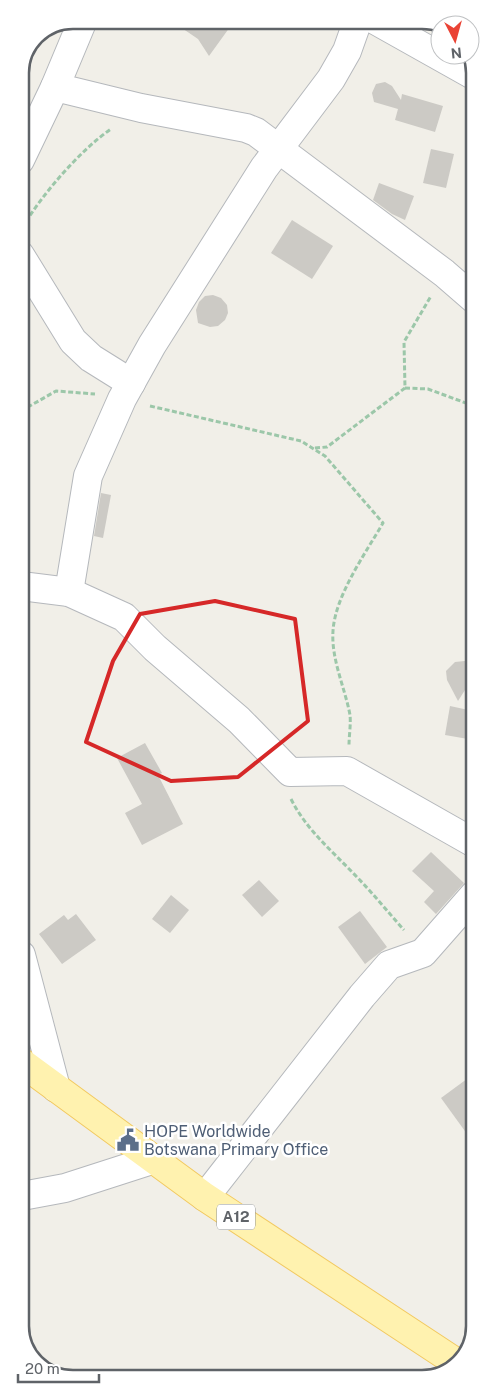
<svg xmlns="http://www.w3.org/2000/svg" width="495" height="1399" viewBox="0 0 495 1399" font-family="'Public Sans',sans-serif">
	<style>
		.building { fill: #cccac5 }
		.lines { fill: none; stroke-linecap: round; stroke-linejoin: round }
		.minor-casing { stroke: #b5b8bc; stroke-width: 30 }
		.primary-casing { stroke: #f2c960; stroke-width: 30 }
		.path { stroke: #9cc7a9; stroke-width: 3; stroke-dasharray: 5 2.5; stroke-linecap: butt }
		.minor { stroke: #fff; stroke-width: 28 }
		.primary { stroke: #fff2af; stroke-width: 28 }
		.marked { fill: none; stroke: #d62828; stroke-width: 4; stroke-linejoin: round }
		.labels { text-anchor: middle; stroke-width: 5; stroke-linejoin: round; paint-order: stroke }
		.shield { fill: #fff; stroke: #8f9295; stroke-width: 1 }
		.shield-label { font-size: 15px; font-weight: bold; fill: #5f6368 }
		.service-label { font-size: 16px; fill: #4e5e75; stroke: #fff; text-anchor: start }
		.rim { fill: none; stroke: #5f6368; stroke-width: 2.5 }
	</style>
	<rect width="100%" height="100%" fill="#f1efe8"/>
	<g class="building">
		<polygon points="170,20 235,20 209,56 198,39"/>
		<polygon points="385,82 392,86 401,100 402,94 443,106 435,132 395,120 398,109 374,102 372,93 376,84"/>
		<polygon points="431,149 454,154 446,188 423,183"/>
		<polygon points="379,183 414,196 405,220 392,214 373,200"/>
		<polygon points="292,220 333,246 312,279 271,253"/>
		<polygon points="213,295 221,298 227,305 228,313 225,320 218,326 210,327 198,323 196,310 199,302 205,296"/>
		<polygon points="101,493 111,495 103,538 94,536"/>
		<polygon points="474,660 472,679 458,701 447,680 446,671 455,662"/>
		<polygon points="450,706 473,711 468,739 445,735"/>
		<polygon points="145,743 162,773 158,775 183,824 142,845 125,813 142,804 117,758"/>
		<polygon points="431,852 464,883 436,914 424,902 434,891 412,871"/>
		<polygon points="259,880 279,901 262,917 242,895"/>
		<polygon points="171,895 189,910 170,933 152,919"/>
		<polygon points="360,911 387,947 365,964 338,927"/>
		<polygon points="76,914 96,940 62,964 39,934 64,915 68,920"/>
		<polygon points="475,1073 475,1145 441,1098"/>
	</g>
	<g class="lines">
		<defs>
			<g id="minor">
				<polyline points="375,20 473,75"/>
				<polyline points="55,87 141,108 246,128 256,132 444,273 474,299"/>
				<polyline points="20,160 55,87 83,20"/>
				<polyline points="20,255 73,341 91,358 131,383"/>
				<polyline points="21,586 69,592 124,617 155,648 239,720 290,772 347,771 474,843"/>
				<polyline points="69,592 88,476 122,399 152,345 264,168 331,79 347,51 358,20"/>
				<polyline points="21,955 56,1088"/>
				<polyline points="22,1196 65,1188 155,1159"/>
				<polyline points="205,1197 362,996 389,965 423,953 474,895"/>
			</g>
			<polyline id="primary" points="21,1062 205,1197 457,1363"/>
		</defs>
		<use href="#minor" class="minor-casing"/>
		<use href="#primary" class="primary-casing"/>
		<g class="path">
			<path d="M 22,228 C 41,196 79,151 111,129"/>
			<polyline points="405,388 428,389 474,406"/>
			<path d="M 150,406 L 301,441 L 325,456 L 383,523 C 365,554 335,596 333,631 C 331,659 345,688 350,715 C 351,724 349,736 349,745"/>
			<polyline points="21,411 56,391 95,394"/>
			<polyline points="315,448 327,447 405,388 404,342 431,296"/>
			<path d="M 291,799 C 306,829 330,849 353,873 C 371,891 387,911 404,930"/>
		</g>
		<use href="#minor" class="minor"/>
		<use href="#primary" class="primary"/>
	</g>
	<path class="marked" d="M 215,601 L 295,619 L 308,721 L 238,777 L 171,781 L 86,742 L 113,661 L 140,614 Z"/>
	<defs>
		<symbol id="civic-bare" viewBox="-9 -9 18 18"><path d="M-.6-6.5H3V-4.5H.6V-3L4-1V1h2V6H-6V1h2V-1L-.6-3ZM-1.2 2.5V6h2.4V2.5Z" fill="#5c6f8a" stroke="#fff" stroke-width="2.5" paint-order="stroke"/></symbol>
	</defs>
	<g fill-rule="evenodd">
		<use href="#civic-bare" x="112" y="1124" width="32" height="32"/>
	</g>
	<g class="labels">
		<rect class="shield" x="217" y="1204.5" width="38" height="25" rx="4"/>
		<g class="shield-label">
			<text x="236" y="1222">A12</text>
		</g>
		<g class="service-label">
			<text x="144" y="1137">HOPE Worldwide<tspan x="144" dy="18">Botswana Primary Office</tspan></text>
		</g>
	</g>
	<path d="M0 0H495V1399H0ZM73 29H422A44 44 0 0 1 466 73V1326A44 44 0 0 1 422 1370H73A44 44 0 0 1 29 1326V73A44 44 0 0 1 73 29Z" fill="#fff" fill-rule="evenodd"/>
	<path class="rim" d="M73 29H422A44 44 0 0 1 466 73V1326A44 44 0 0 1 422 1370H73A44 44 0 0 1 29 1326V73A44 44 0 0 1 73 29Z"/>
	<g transform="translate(455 40) rotate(174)"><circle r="24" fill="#ffffff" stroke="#bfc1c3"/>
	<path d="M0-4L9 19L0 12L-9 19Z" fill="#ea4335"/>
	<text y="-8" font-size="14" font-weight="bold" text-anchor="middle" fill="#5f6368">N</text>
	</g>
	<path d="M18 1374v8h81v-8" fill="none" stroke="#5f6368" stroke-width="2.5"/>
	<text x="25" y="1374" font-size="15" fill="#5f6368" stroke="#ffffff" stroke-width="4" paint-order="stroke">20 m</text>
</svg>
